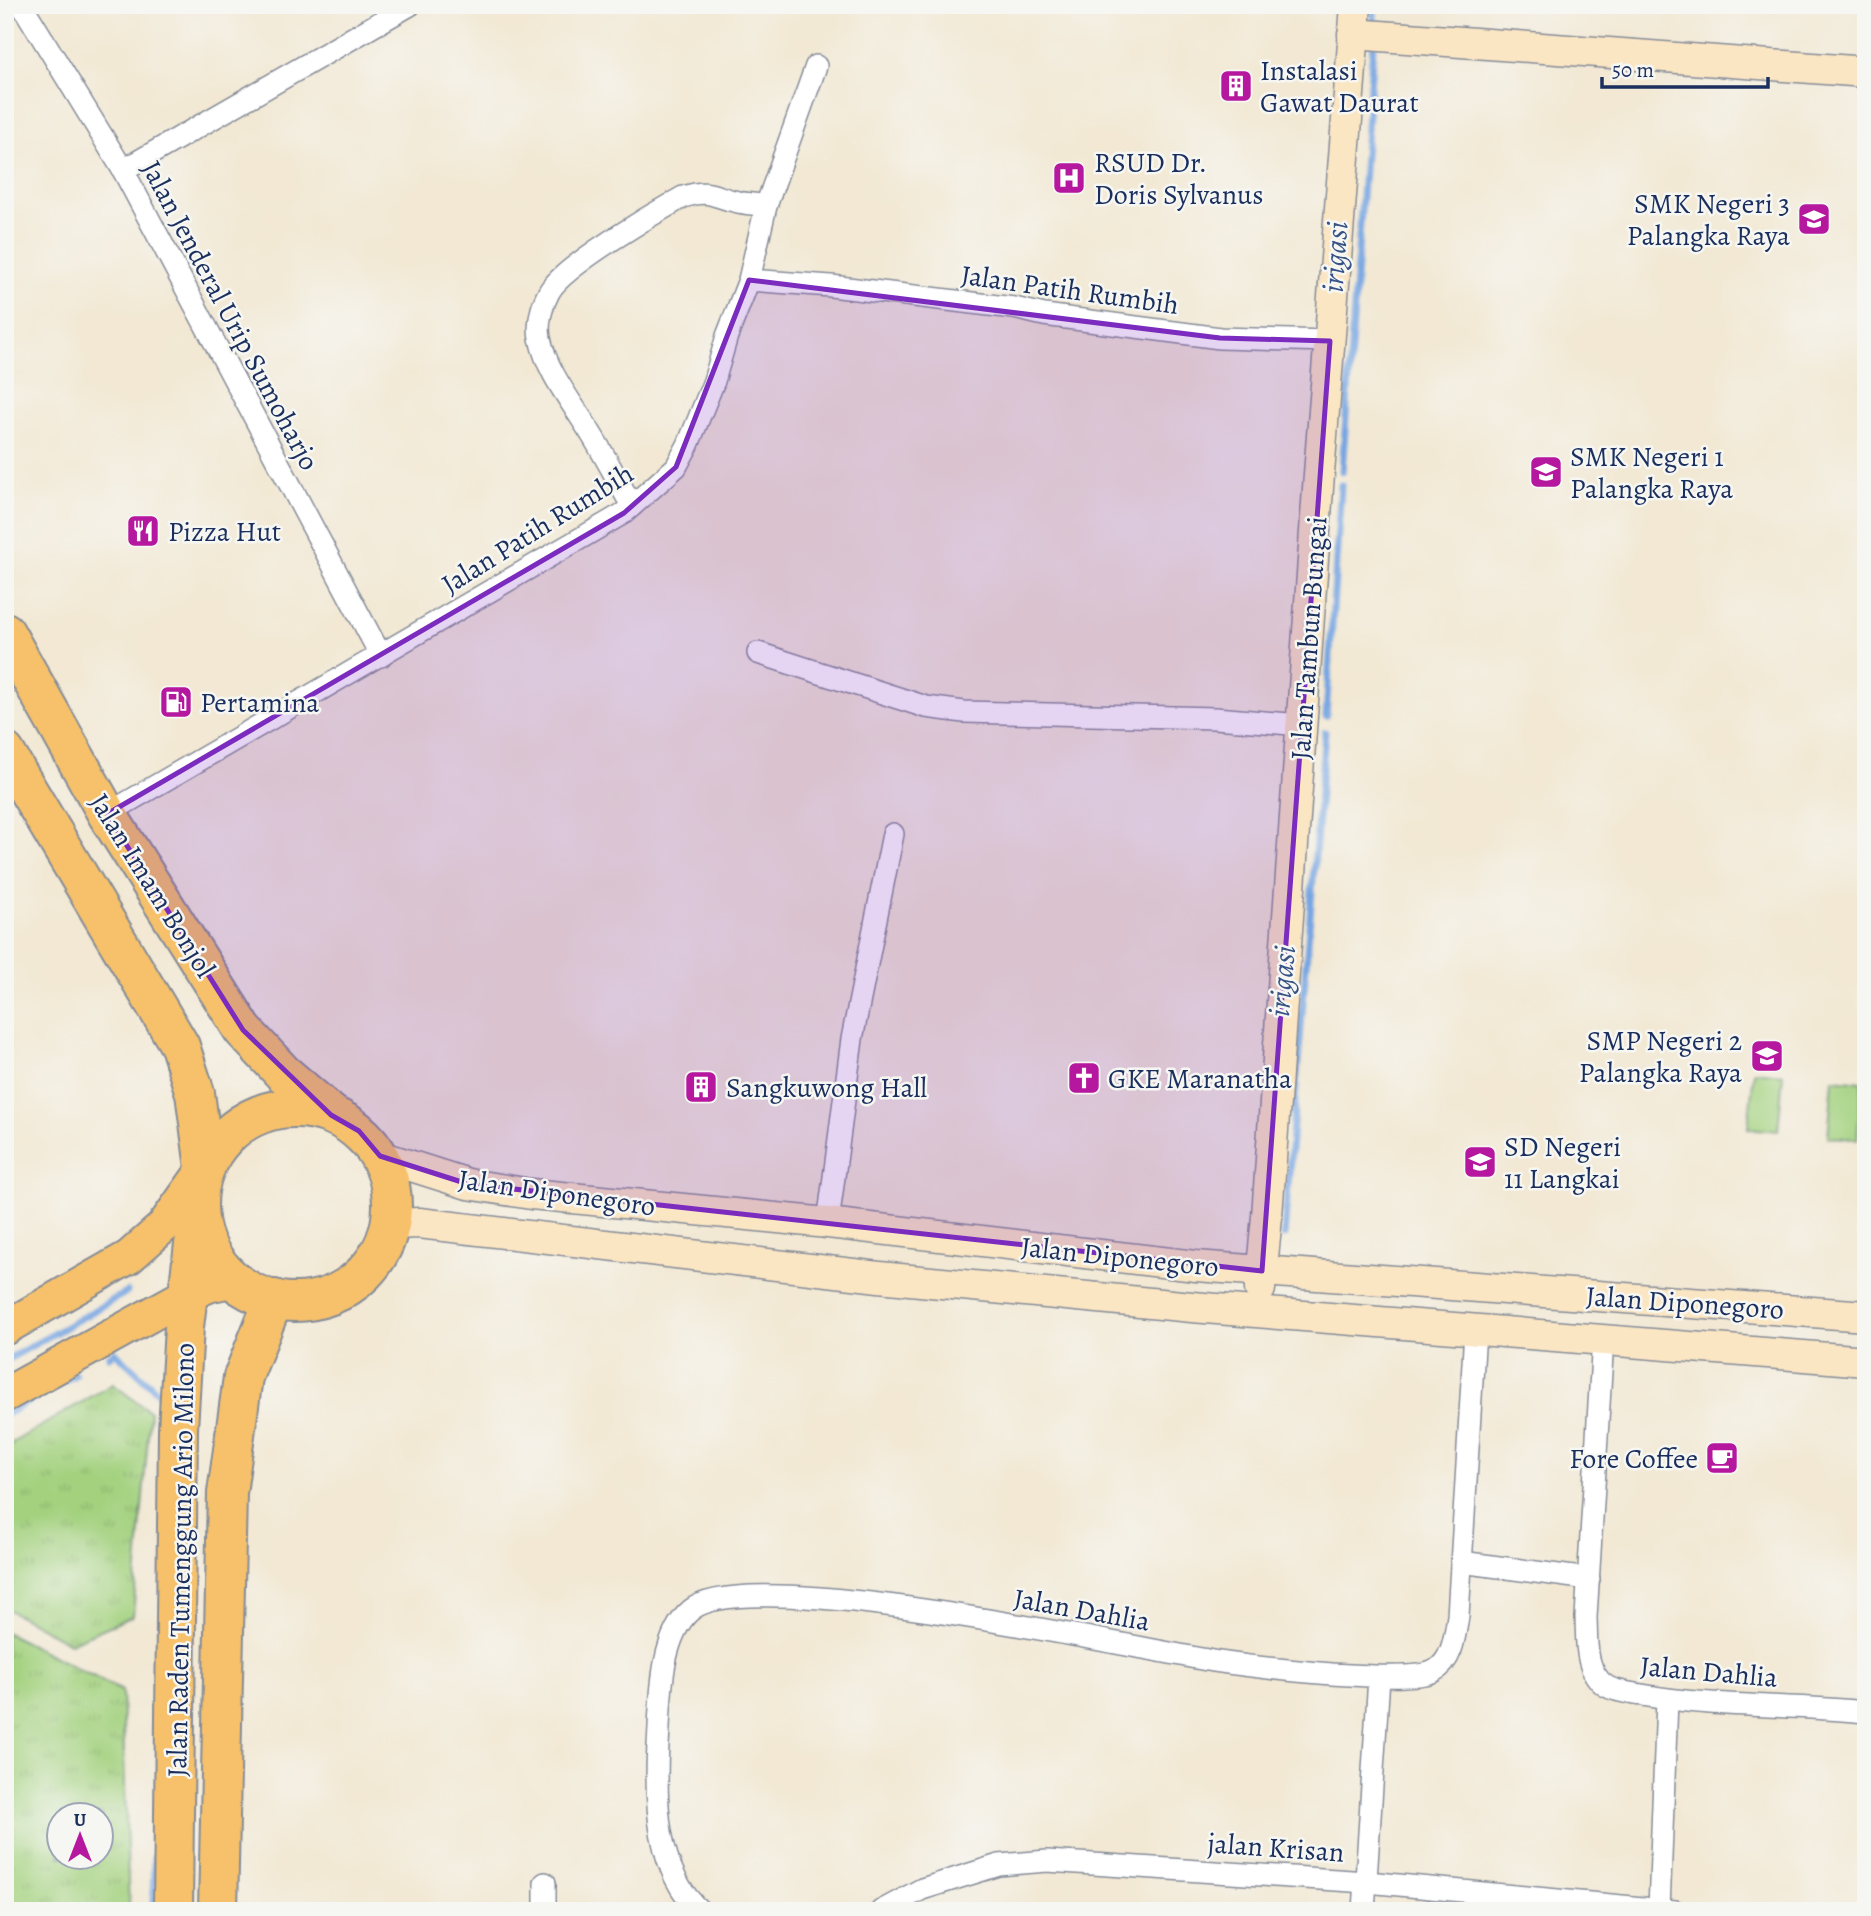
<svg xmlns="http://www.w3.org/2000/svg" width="1871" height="1916" viewBox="0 0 1871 1916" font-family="Alegreya,serif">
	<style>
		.park { fill: url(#park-tufts); stroke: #5f806e; stroke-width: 2; fill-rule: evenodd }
		.pitch { fill: #a3d17e; stroke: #5f806e; stroke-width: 2 }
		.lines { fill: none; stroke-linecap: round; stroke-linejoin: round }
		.stream { stroke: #77a6e1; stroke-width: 7 }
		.street-casing { stroke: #868c98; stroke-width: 24 }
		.secondary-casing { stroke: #868c98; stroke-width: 33 }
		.primary-casing { stroke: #868c98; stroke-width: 37 }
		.highway-casing { stroke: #868c98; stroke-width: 42 }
		.street { stroke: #fff; stroke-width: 21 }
		.secondary { stroke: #fbe6c4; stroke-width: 30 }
		.primary { stroke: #f6c16b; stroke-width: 33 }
		.highway { stroke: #f6c16b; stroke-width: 38 }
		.marked { fill: #7b2cbf; fill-opacity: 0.2; stroke: #7b2cbf; stroke-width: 5; stroke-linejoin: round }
		.labels { text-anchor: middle; stroke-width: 5; stroke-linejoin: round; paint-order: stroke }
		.poi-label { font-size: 28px; fill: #1b2f5e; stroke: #f6f6f2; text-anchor: start }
		.street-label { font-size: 28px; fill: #1b2f5e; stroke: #f6f6f2 }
		.water-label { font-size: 30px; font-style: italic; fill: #375385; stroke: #f6f6f2 }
	</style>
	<defs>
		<pattern id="park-tufts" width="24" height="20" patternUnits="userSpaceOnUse" patternTransform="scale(1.75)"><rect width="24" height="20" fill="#a3d17e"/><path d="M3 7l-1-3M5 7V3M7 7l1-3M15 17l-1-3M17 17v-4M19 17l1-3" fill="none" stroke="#8cb46f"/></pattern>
	</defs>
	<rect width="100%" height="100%" fill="#f6f6f2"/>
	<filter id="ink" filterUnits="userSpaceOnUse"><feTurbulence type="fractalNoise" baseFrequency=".0143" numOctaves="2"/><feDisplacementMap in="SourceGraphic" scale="14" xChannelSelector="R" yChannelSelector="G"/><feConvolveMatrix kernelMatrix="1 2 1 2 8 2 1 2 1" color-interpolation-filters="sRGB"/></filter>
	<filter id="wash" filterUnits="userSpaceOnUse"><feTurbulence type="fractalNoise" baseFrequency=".00686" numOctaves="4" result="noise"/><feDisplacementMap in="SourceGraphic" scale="28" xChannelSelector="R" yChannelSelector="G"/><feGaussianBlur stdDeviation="1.57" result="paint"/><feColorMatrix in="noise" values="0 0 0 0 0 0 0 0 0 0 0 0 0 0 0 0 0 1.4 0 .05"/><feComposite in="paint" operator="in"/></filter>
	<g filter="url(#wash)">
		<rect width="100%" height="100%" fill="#f2e8d3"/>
		<g class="park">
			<polygon points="113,1384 150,1412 133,1616 70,1643 5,1608 5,1447"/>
			<path d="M 5,1632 L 122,1691 L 129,1911 L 5,1911 ZM 60,1814 L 102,1814 L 102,1856 L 60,1856 Z"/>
		</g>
		<g class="pitch">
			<polygon points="1754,1071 1783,1074 1778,1131 1748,1128"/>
			<polygon points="1833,1079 1862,1082 1857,1139 1828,1137"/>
		</g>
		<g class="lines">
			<g class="stream">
				<polyline points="1374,26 1374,5"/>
				<polyline points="1342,471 1373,46"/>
				<polyline points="1326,716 1341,485"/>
				<polyline points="1284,1235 1325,732"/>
				<polyline points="109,1356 115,1352 162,1396 162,1401"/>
				<polyline points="5,1361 127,1292"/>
				<polyline points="5,1415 75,1375"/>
				<polyline points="153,1911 154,1857"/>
			</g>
		</g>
	</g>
	<g filter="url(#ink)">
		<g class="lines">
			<defs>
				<g id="street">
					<polyline points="22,5 123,170 381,656"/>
					<polyline points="123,170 410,5"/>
					<polyline points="749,280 766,206 816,66"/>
					<path d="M 632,506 C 618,481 605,456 590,432 C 572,402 547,373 540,338 C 537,323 542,305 549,292 C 562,267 656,212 683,197 C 712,188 712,197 738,202 C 747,204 757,204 766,206"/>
					<polyline points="758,653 926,707 964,712 1215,718 1302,725"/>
					<polyline points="107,814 624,513 676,467 688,445 714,381 727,336 749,280 831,286 1014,308 1044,315 1220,338 1330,341"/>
					<polyline points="828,1223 852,1039 893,834"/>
					<path d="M 1603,1339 L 1586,1617 C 1587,1640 1584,1671 1606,1686 C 1616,1692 1631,1693 1642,1695 C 1716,1708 1792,1704 1866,1712"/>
					<polyline points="1461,1562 1589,1579"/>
					<polyline points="1659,1909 1667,1700"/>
					<polyline points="545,1911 545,1883"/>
					<path d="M 700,1911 C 656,1871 655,1800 658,1745 C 661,1706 658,1638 691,1610 C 748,1563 1128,1647 1213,1661 C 1253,1667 1293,1671 1332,1674 C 1352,1675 1418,1680 1434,1671 C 1453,1661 1455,1634 1458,1616 L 1475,1330"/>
					<polyline points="881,1911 922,1889 999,1865 1047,1861 1367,1882 1675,1911"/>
					<polyline points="1364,1911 1379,1677"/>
				</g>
				<g id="secondary">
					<polyline points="1353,34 1866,72"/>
					<polyline points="380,1156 468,1184 531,1194 828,1223 1196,1266 1866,1316"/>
					<polyline points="391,1224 419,1223 879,1277 1192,1307 1866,1361"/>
					<polyline points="1260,1289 1267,1216 1319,474 1356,5"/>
				</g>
				<g id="primary">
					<polyline points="5,1328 129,1257 163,1227 205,1168"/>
					<polyline points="5,1395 188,1294 210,1285 234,1280"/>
				</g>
				<g id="highway">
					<polyline points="5,632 107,814 243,1030 283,1073 331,1114"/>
					<polyline points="5,752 180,1046 195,1093 205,1168"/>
					<circle cx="295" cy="1205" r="97"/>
					<polyline points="173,1911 178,1429 184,1327 198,1211"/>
					<polyline points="218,1911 227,1493 243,1377 274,1299"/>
				</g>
			</defs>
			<use href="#street" class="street-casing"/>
			<use href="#secondary" class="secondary-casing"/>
			<use href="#primary" class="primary-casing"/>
			<use href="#highway" class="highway-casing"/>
			<use href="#street" class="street"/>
			<use href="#secondary" class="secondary"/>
			<use href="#primary" class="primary"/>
			<use href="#highway" class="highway"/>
		</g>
	</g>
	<path class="marked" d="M 749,280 L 1220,338 L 1330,341 L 1262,1271 L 468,1184 L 380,1156 L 359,1131 L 331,1115 L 243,1030 L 107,814 L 624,513 L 676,467 Z"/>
	<defs>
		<symbol id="building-square" viewBox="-11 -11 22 22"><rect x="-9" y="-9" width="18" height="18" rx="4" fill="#b5179e" stroke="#f6f6f2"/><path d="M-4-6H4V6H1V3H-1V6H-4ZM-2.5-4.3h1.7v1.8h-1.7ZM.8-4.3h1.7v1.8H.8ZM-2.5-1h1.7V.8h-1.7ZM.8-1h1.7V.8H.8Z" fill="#fff"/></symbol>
		<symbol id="hospital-square" viewBox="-11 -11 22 22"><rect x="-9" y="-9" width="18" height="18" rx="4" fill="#b5179e" stroke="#f6f6f2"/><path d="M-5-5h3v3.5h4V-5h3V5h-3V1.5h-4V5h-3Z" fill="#fff"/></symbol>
		<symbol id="school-square" viewBox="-11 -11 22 22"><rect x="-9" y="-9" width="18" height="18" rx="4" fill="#b5179e" stroke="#f6f6f2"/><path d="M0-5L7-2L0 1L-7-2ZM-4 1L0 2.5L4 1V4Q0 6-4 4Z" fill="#fff"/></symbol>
		<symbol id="restaurant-square" viewBox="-11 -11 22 22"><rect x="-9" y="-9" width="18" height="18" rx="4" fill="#b5179e" stroke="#f6f6f2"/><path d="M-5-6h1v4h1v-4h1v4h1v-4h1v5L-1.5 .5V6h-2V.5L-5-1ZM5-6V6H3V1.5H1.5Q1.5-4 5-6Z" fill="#fff"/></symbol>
		<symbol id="fuel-square" viewBox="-11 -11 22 22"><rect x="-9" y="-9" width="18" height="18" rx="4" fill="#b5179e" stroke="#f6f6f2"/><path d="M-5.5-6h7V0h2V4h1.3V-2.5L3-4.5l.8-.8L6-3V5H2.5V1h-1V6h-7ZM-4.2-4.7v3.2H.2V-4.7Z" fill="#fff"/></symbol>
		<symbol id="church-square" viewBox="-11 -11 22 22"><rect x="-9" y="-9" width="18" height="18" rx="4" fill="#b5179e" stroke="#f6f6f2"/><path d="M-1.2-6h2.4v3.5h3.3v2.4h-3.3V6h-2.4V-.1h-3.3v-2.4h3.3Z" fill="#fff"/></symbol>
		<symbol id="cafe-square" viewBox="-11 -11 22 22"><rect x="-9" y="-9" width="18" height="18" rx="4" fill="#b5179e" stroke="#f6f6f2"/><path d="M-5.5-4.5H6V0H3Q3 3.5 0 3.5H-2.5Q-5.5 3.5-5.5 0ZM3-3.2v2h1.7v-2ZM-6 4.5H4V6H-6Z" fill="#fff"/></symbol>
	</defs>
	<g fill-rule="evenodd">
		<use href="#building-square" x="1217" y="67" width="38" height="38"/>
		<use href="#hospital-square" x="1050" y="159" width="38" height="38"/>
		<use href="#school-square" x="1795" y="200" width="38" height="38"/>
		<use href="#school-square" x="1527" y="453" width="38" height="38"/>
		<use href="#restaurant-square" x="124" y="512" width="38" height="38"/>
		<use href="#fuel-square" x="157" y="683" width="38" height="38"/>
		<use href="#school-square" x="1748" y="1037" width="38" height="38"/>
		<use href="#church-square" x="1065" y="1059" width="38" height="38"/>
		<use href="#building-square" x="682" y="1068" width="38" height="38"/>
		<use href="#school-square" x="1461" y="1143" width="38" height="38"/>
		<use href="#cafe-square" x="1703" y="1439" width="38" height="38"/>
	</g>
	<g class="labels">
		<g class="poi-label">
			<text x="1260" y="80">Instalasi<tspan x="1260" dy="32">Gawat Daurat</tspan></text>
			<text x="1094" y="172">RSUD Dr.<tspan x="1094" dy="32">Doris Sylvanus</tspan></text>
			<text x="1790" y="213" text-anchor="end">SMK Negeri 3<tspan x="1790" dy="32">Palangka Raya</tspan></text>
			<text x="1570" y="466">SMK Negeri 1<tspan x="1570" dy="32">Palangka Raya</tspan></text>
			<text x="168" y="541">Pizza Hut</text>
			<text x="200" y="712">Pertamina</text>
			<text x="1742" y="1050" text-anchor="end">SMP Negeri 2<tspan x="1742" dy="32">Palangka Raya</tspan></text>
			<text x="1108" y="1088">GKE Maranatha</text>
			<text x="726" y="1097">Sangkuwong Hall</text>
			<text x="1504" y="1156">SD Negeri<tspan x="1504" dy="32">11 Langkai</tspan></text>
			<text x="1698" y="1468" text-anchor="end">Fore Coffee</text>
		</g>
		<g class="street-label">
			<text transform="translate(1070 289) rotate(8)" y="10">Jalan Patih Rumbih</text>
			<text transform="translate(231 315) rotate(62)" y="10">Jalan Jenderal Urip Sumoharjo</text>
			<text transform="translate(537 528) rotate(-32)" y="10">Jalan Patih Rumbih</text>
			<text transform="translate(1308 638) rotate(-86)" y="10">Jalan Tambun Bungai</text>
			<text transform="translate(153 885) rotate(58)" y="10">Jalan Imam Bonjol</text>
			<text transform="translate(557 1192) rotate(8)" y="10">Jalan Diponegoro</text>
			<text transform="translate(1120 1256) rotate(6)" y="10">Jalan Diponegoro</text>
			<text transform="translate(1685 1302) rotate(4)" y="10">Jalan Diponegoro</text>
			<text transform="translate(180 1560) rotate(-89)" y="10">Jalan Raden Tumenggung Ario Milono</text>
			<text transform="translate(1082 1609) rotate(10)" y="10">Jalan Dahlia</text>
			<text transform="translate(1709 1671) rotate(5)" y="10">Jalan Dahlia</text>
			<text transform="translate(1276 1847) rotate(4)" y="10">jalan Krisan</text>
		</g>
		<g class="water-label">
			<text transform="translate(1335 257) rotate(-86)" y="10">irigasi</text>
			<text transform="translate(1282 981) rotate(-85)" y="10">irigasi</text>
		</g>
	</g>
	<rect width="1871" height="1916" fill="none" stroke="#f6f6f2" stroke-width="28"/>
	<g transform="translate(80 1836)"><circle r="33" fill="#f6f6f2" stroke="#9ea6b7" stroke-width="2"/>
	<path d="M0-5L12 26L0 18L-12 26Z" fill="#b5179e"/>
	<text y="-10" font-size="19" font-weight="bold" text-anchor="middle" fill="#1b2f5e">U</text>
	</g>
	<path d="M1602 77v10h166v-10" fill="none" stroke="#1b2f5e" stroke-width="3.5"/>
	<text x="1612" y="77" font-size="21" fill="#1b2f5e" stroke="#f6f6f2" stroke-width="5" paint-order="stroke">50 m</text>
</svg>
